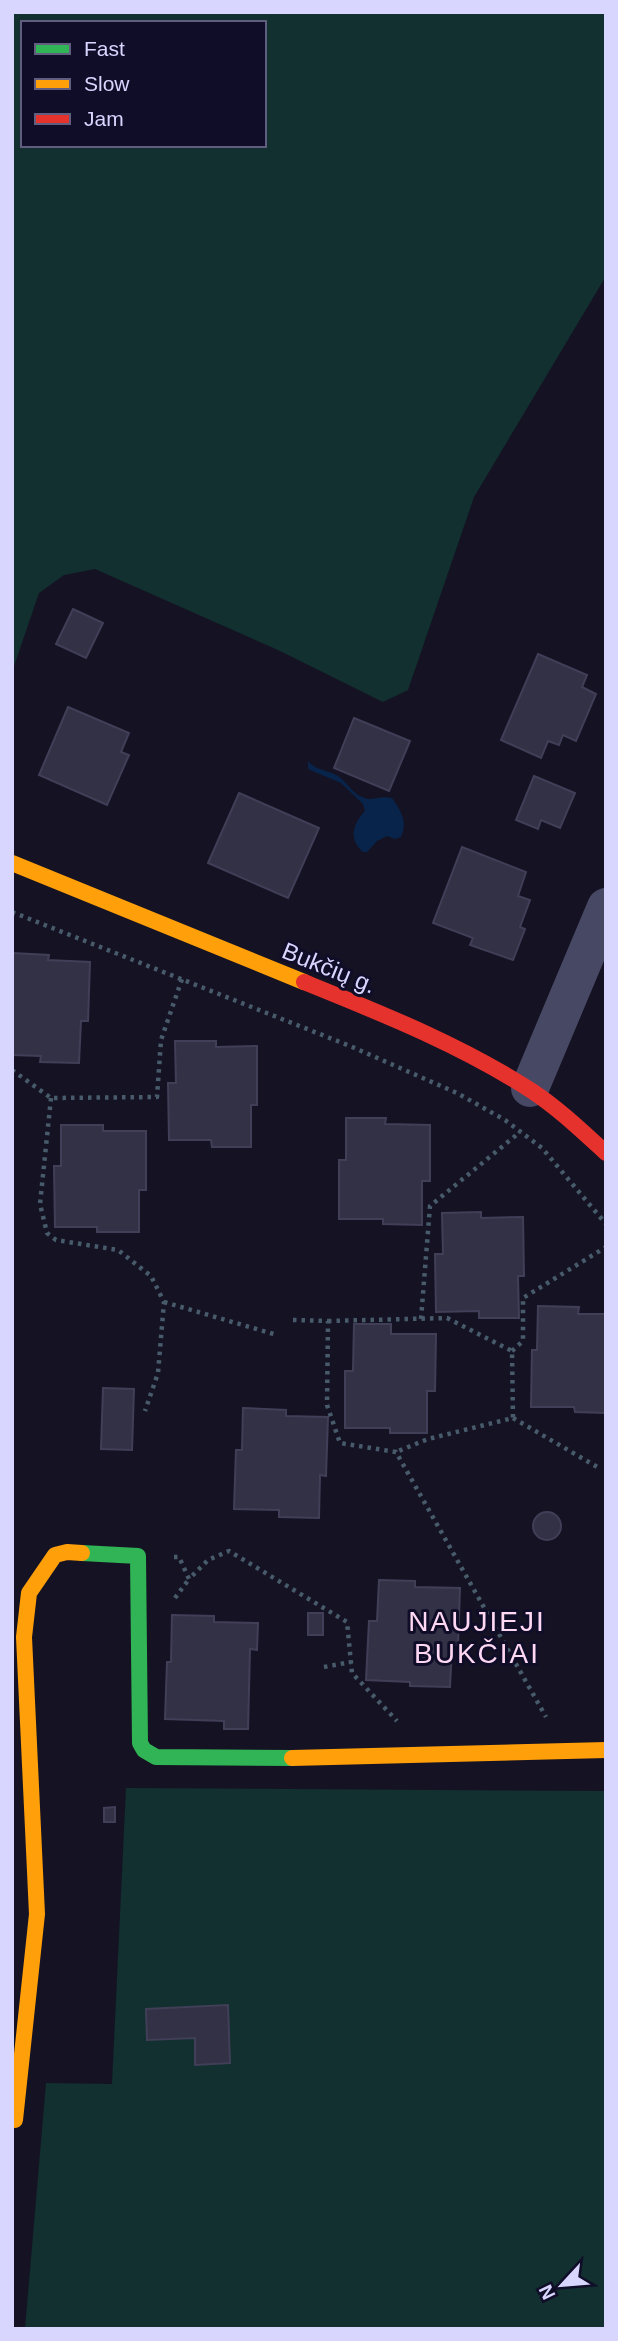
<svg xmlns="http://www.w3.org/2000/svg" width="618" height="2341" viewBox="0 0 618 2341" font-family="Helvetica,sans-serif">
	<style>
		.green { fill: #11302f; fill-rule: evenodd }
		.water { fill: #08244b }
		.building { fill: #333145; stroke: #413e58; stroke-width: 2 }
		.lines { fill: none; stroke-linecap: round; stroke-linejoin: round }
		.path { stroke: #475b6b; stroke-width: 4.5; stroke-dasharray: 3.5 5; stroke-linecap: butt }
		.street { stroke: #474864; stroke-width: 38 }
		.fast { stroke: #30b455; stroke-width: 16 }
		.slow { stroke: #ff9f0a; stroke-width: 16 }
		.jam { stroke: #e5322d; stroke-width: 16 }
		.labels { text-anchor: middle; stroke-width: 6; stroke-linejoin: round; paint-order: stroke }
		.street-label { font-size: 24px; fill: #d8d6ff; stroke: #100d29 }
		.quarter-label { font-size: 28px; letter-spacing: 2px; fill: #ffd8f3; stroke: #100d29 }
	</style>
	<rect width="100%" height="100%" fill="#151323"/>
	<g class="green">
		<path d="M 12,12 L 606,12 L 606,276 L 474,497 L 408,690 L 383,702 L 278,650 L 95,569 L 64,575 L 39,593 L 12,672 ZM 23,23 L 264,23 L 264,145 L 23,145 Z"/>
		<polygon points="126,1788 606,1791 606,2329 25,2329 46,2083 112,2084"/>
	</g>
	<path class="water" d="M 308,761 C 315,770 328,770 338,776 C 349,784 354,797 369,799 C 377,799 383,796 392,798 C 401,811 408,822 401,837 L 395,839 L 387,836 L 377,841 L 367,852 L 363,852 C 348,839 353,824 365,811 L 363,804 L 341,783 L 310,770 L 308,768 Z"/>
	<g class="building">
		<polygon points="73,609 103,623 86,658 56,644"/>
		<polygon points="538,654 587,675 582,687 596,694 576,741 563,735 559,745 548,741 541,758 501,740"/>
		<polygon points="68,707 129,733 121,752 129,755 107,805 39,775"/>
		<polygon points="354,718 410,741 389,791 334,768"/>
		<polygon points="534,776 575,793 560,828 541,820 538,829 516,820"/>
		<polygon points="239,793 319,828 288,898 208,863"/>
		<polygon points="462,847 526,872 518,896 530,900 520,927 525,929 513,960 470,945 473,938 433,923"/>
		<polygon points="12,953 49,955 48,960 90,962 88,1021 81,1021 79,1063 40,1062 41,1056 12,1055"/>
		<polygon points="175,1041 216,1041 216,1047 257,1046 257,1105 251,1105 251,1147 212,1147 211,1140 169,1140 168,1083 176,1083"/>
		<polygon points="346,1118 386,1118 385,1124 430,1125 430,1181 422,1181 422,1225 383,1224 383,1219 339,1219 339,1160 346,1160"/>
		<polygon points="61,1125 103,1125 103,1131 146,1131 146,1190 139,1190 139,1232 97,1232 97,1227 55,1227 54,1166 61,1166"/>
		<polygon points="481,1212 481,1218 523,1217 524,1276 518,1276 519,1318 479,1318 479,1311 436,1312 435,1254 443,1254 442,1213"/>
		<polygon points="538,1306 579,1307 578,1314 606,1314 606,1413 575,1412 574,1407 531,1407 532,1350 537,1350"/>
		<polygon points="354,1324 391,1324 391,1334 436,1334 435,1391 427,1391 427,1433 390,1433 390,1428 345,1428 345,1371 353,1371"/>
		<polygon points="103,1388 134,1389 132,1450 101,1449"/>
		<polygon points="243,1408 286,1410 286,1416 328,1417 326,1476 320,1475 319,1518 279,1517 279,1510 234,1509 236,1450 242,1450"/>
		<circle cx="547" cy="1526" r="14"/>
		<polygon points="379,1580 415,1581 415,1587 460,1588 458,1645 452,1645 450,1687 410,1686 410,1682 366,1680 369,1621 377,1621"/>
		<rect x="308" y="1613" width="15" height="22"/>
		<polygon points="172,1615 214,1616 214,1622 258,1623 257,1650 250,1649 248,1729 224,1729 224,1721 165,1719 167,1662 171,1662"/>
		<polygon points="115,1807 115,1822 104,1822 104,1808"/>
		<polygon points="228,2005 230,2063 195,2065 195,2038 147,2040 146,2009"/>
	</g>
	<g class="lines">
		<g class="path">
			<polyline points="12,912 350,1046 457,1093 505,1120 542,1148 606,1224"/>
			<polyline points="12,1070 51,1098 157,1097 161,1040 182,979"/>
			<polyline points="51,1098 40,1204 47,1233 56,1240 118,1250 151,1276 164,1302 158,1373 145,1411"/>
			<polyline points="164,1302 277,1335"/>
			<polyline points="421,1319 430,1206 520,1132"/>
			<polyline points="293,1320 328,1321 327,1405 340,1443 396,1452 546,1717"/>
			<polyline points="328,1321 447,1318 512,1351 513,1418 428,1439 396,1452"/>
			<polyline points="512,1351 523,1341 523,1298 606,1247"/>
			<polyline points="513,1418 599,1468"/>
			<polyline points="174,1557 179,1557 189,1579 208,1560 229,1551 347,1622 352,1673 397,1721"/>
			<polyline points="175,1598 189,1579"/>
			<polyline points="324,1667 351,1662"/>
		</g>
		<polyline class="street" points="530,1088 606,907"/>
		<polyline class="fast" points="82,1553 138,1556 140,1743 144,1750 156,1757 292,1758"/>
		<g class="slow">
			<polyline points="12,863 304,982"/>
			<polyline points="292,1758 606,1750"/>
			<polyline points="15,2120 37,1914 24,1637 29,1593 55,1555 67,1552 82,1553"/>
		</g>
		<path class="jam" d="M 304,982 C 383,1014 461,1045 532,1091 C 559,1109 582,1131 606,1153"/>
	</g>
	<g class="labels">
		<g class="street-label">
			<text transform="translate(329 968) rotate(22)" y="8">Bukčių g.</text>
		</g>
		<g class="quarter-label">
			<text x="477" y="1631">NAUJIEJI<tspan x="477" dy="32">BUKČIAI</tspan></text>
		</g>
	</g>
	<rect width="618" height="2341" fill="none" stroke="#d8d6ff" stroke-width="28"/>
	<rect x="21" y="21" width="245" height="126" fill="#100d29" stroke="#605d7f" stroke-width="2"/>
	<rect x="35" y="44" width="35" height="10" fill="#30b455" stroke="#605d7f" stroke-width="2"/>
	<text x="84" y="56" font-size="21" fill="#d8d6ff">Fast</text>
	<rect x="35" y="79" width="35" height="10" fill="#ff9f0a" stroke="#605d7f" stroke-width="2"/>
	<text x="84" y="91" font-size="21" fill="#d8d6ff">Slow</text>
	<rect x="35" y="114" width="35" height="10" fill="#e5322d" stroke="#605d7f" stroke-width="2"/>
	<text x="84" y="126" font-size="21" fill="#d8d6ff">Jam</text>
	<g transform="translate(562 2285) rotate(244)" stroke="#100d29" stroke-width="5" paint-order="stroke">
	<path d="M0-5L12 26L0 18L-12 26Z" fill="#d8d6ff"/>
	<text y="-10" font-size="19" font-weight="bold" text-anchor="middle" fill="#d8d6ff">N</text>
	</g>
</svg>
